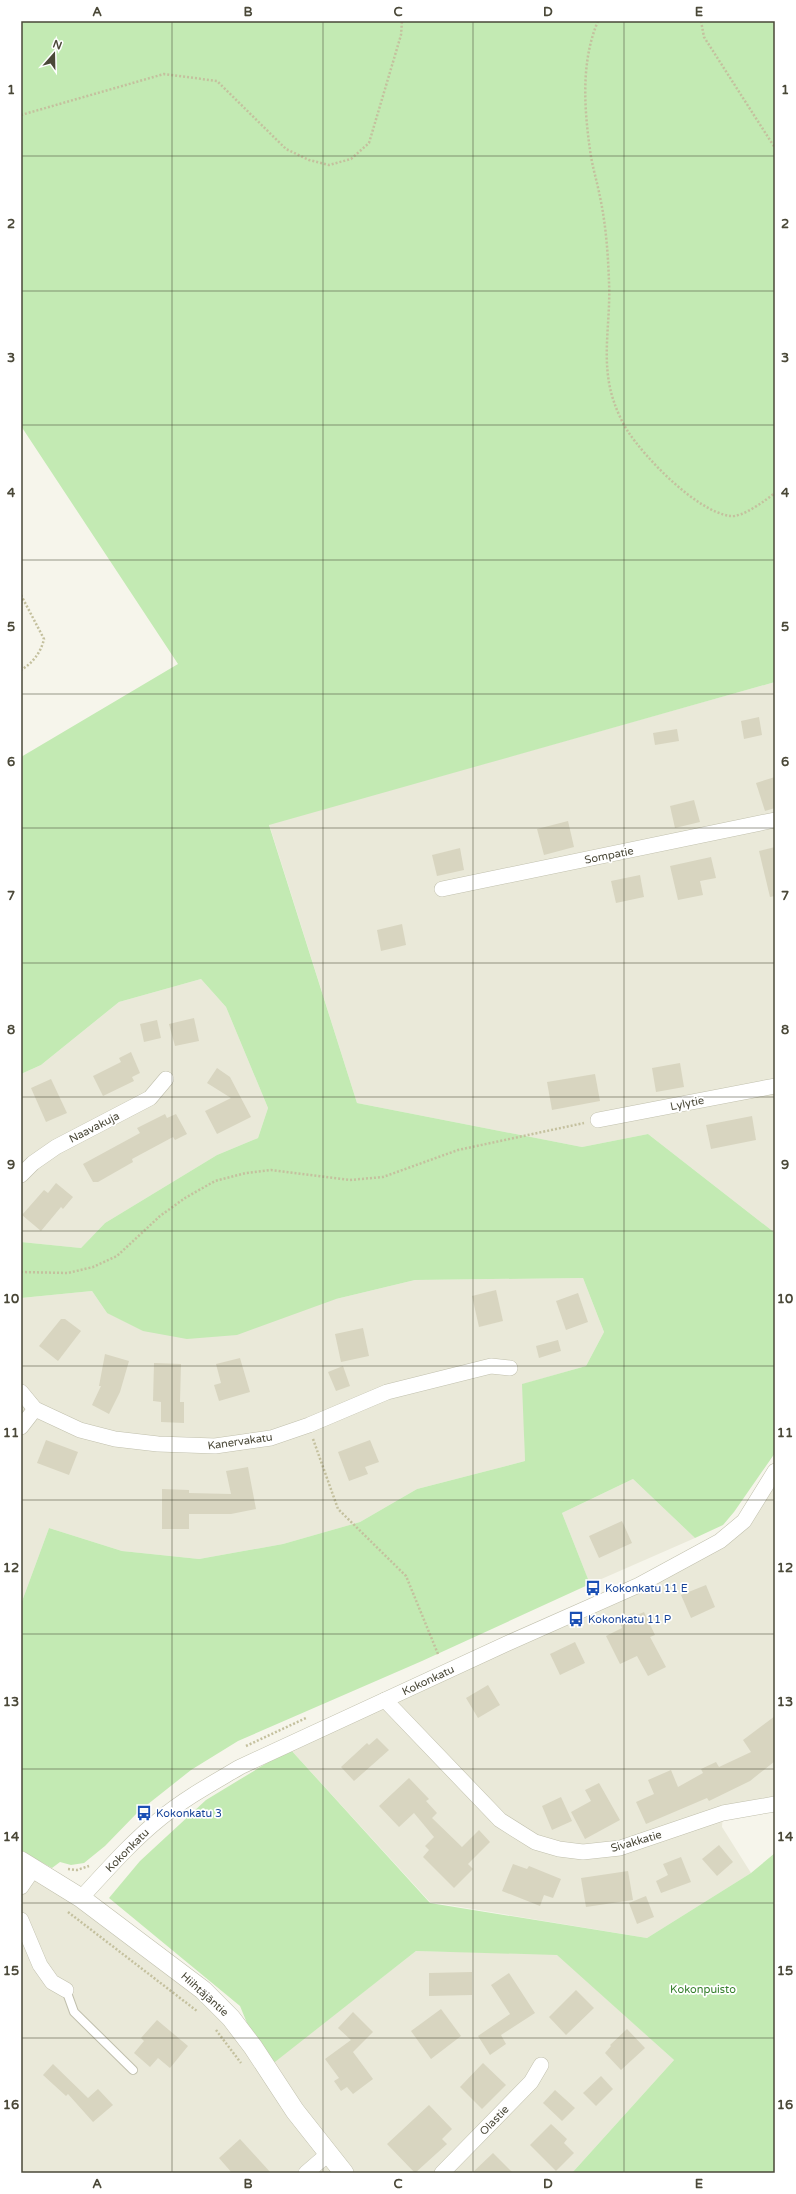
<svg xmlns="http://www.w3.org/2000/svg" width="796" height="2194" viewBox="0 0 796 2194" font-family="'Varela Round',sans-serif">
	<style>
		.residential { fill: #eae9d9 }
		.green { fill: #c3eab3 }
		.building { fill: #d8d5c0 }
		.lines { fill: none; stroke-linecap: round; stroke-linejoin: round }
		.service-casing { stroke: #c1c0ad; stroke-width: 10 }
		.minor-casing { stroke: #c1c0ad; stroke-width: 16 }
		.tertiary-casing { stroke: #c1c0ad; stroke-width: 20 }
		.path { stroke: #c4c09e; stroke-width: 2.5; stroke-dasharray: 2 2; stroke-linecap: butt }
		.service { stroke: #fff; stroke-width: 8 }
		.minor { stroke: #fff; stroke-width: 15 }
		.tertiary { stroke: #fff; stroke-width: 19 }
		.grid { fill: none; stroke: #4a4838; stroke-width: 1; stroke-opacity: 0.55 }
		.labels { text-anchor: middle; stroke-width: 3.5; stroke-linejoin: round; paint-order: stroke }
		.street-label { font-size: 11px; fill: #4a4838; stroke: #fff }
		.transit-label { font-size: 11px; fill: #164399; stroke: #fff; text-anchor: start }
		.park-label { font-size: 11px; fill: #327e29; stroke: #fff }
		.neatline { fill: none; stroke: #4a4838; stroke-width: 1.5 }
		.grid-label { font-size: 13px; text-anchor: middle; font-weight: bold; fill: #4a4838 }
	</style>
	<rect width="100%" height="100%" fill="#f6f5eb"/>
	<g class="residential">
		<polygon points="775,682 775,1233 648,1134 582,1147 357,1103 269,824"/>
		<polygon points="201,979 226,1007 268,1108 258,1138 217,1155 105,1223 81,1248 21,1242 21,1074 41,1065 119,1002"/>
		<polygon points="583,1278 604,1332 586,1366 523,1384 525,1461 417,1489 360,1522 283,1544 199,1559 122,1551 49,1528 21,1604 21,1298 92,1291 107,1313 336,1299 415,1280"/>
		<polygon points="775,1471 775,1804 723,1813 722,1827 751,1873 647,1938 430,1902 290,1749 720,1541"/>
		<polygon points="633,1479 695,1538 590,1584 562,1513"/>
		<polygon points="21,1861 167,1962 266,2068 416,1951 557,1954 674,2060 572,2173 21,2173"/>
	</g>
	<g class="green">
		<polygon points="21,21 775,21 775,682 269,825 357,1103 582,1147 648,1134 775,1233 775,1453 734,1512 723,1525 695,1538 633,1479 562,1513 590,1584 422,1661 238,1741 191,1770 138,1812 105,1846 84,1863 71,1865 60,1862 52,1868 21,1851 21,1604 49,1528 122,1551 199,1559 283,1544 360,1522 417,1489 525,1461 522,1384 586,1366 604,1332 583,1278 415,1280 336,1299 237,1335 187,1339 143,1331 107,1313 92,1291 21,1298 21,1242 81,1248 105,1223 217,1155 258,1138 268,1108 226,1007 201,979 119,1002 41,1065 21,1074 21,757 178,664 21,426"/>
		<polygon points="290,1749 430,1903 647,1938 751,1873 775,1853 775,2173 572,2173 674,2060 557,1955 416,1951 266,2069 240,2006 109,1898 140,1861 206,1800"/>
	</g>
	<g class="building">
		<polygon points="759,717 762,735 744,739 741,721"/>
		<polygon points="677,729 679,741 655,745 653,733"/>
		<polygon points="775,777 775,808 765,811 756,783"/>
		<polygon points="694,800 700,822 675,828 670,806"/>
		<polygon points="568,821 574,847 544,855 537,829"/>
		<polygon points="775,847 775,896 770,897 759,851"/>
		<polygon points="460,848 464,870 437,876 432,855"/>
		<polygon points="711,857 716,878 700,881 703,895 678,900 670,866"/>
		<polygon points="640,875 644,897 616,903 611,881"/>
		<polygon points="402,924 406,945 381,951 377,930"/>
		<polygon points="194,1018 199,1041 175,1046 169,1024"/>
		<polygon points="157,1020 161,1038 144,1042 140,1024"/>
		<polygon points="131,1052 140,1073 132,1077 134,1081 103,1096 93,1076 121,1062 119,1058"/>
		<polygon points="680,1063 684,1087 656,1092 652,1068"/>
		<polygon points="217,1068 230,1077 251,1117 217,1134 205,1111 231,1098 207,1083"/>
		<polygon points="595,1074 600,1101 552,1110 547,1082"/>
		<polygon points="51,1079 67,1113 46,1122 31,1088"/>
		<polygon points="165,1114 167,1118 176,1114 187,1134 175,1140 173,1137 132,1159 133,1162 98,1182 93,1182 83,1164 140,1133 137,1128"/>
		<polygon points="752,1116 756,1140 711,1149 706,1125"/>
		<polygon points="56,1183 73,1197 63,1209 61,1207 41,1231 22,1215 44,1190 48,1193"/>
		<polygon points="496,1290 503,1321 479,1327 472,1296"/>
		<polygon points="578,1293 588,1322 566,1330 556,1301"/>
		<polygon points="61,1319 65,1319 81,1331 58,1361 39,1346"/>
		<polygon points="363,1328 369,1356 341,1362 335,1334"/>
		<polygon points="558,1340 561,1351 539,1358 536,1346"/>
		<polygon points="105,1354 129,1361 120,1392 109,1414 92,1405 101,1386 99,1386"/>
		<polygon points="240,1358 250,1392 219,1401 214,1385 221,1383 216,1364"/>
		<polygon points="154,1363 181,1364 180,1402 184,1402 184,1423 161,1422 161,1402 153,1401"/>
		<polygon points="343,1366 350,1386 336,1391 328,1372"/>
		<polygon points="46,1440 78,1452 69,1475 37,1463"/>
		<polygon points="370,1440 379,1462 365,1467 368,1474 349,1481 338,1452"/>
		<polygon points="248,1467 256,1509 231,1514 189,1514 189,1529 162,1529 162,1489 189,1490 189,1493 231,1494 226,1471"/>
		<polygon points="622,1521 632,1543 599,1558 589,1536"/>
		<polygon points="706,1585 715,1607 691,1618 681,1595"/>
		<polygon points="644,1612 655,1635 650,1637 666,1667 648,1676 637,1656 620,1664 606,1636 622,1628 620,1623"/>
		<polygon points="575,1642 585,1663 560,1675 550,1654"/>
		<polygon points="488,1685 500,1705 478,1718 466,1698"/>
		<polygon points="775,1716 775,1761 750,1781 709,1801 707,1798 646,1824 636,1802 654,1794 648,1780 671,1770 678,1787 703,1773 701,1769 716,1762 719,1767 751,1752 743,1740"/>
		<polygon points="377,1738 389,1750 354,1781 341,1767 367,1743 369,1745"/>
		<polygon points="409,1778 429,1799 426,1801 437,1813 432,1818 462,1847 479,1830 490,1842 468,1864 473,1869 454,1888 423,1857 429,1850 425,1846 434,1837 414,1813 399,1827 379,1806"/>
		<polygon points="599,1783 620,1820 585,1839 571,1812 591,1801 585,1790"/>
		<polygon points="561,1797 572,1821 552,1830 542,1806"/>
		<polygon points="719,1845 733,1862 717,1876 702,1859"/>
		<polygon points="681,1857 691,1882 661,1893 656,1881 668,1875 663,1864"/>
		<polygon points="513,1864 527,1869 529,1866 561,1879 553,1898 544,1895 540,1906 502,1891"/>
		<polygon points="628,1871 633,1900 586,1907 581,1878"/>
		<polygon points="646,1896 654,1917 637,1924 629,1903"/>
		<polygon points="472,1972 472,1995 429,1996 429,1973"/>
		<polygon points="509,1973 535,2013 501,2035 506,2044 490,2055 478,2036 510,2014 491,1985"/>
		<polygon points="576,1990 594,2008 566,2035 549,2017"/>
		<polygon points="441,2009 461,2036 431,2059 411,2031"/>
		<polygon points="353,2012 373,2032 353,2052 373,2079 353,2094 347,2087 341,2091 334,2081 339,2078 325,2059 351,2040 338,2028"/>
		<polygon points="157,2020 188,2046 170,2068 158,2058 150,2067 134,2053 144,2041 141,2038"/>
		<polygon points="627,2029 645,2048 621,2070 605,2053 611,2046 610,2045"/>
		<polygon points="483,2063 506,2085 482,2109 460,2087"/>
		<polygon points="53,2064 88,2098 98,2089 113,2105 93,2122 68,2094 66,2096 43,2075"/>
		<polygon points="601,2076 613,2089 596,2106 583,2093"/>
		<polygon points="555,2090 575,2108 562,2121 543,2103"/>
		<polygon points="429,2105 452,2129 442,2139 447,2144 415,2173 387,2144"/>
		<polygon points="551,2124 567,2139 564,2143 574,2153 556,2171 530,2145"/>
		<polygon points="240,2139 271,2173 232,2173 219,2158"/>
		<polygon points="493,2153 513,2173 472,2173"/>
	</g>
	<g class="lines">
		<defs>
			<polyline id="service" points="66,1990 74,2012 133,2070"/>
			<g id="minor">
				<polyline points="442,889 775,820"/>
				<polyline points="598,1120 775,1086"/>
				<polyline points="21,1175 33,1163 56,1147 150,1098 166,1079"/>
				<polyline points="21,1392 35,1409 80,1430 115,1439 158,1444 215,1446 271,1438 309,1425 387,1392 491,1366 510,1368"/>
				<polyline points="21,1427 35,1409"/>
				<polyline points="385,1700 500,1820 535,1842 559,1849 583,1852 620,1848 723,1813 775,1804"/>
				<polyline points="21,1887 34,1868"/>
				<path d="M 81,1898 C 107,1870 131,1842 161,1818 C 185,1798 213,1783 240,1767 L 506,1644 L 639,1585 L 720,1541 L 744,1521 L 775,1471"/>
				<polyline points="21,1920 40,1965 52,1982 66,1990"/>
				<polyline points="306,2173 328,2154"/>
				<polyline points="442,2173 531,2082 541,2065"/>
			</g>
			<polyline id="tertiary" points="21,1861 81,1898 203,1990 231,2018 253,2047 295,2111 344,2173"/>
		</defs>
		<use href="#service" class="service-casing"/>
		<use href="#minor" class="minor-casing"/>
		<use href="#tertiary" class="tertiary-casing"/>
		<g class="path">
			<path d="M 598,21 C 581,61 584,107 590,150 C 592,166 597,181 600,197 C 606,225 608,254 609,282 C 611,323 600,362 614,402 C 617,411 622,422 627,430 C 645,458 696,511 730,516 C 742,518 766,500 775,493"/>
			<polyline points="701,21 704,37 775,148"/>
			<polyline points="21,115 164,74 217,81 286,149 309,160 329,165 351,159 369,143 401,35 402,21"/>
			<path d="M 21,595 L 44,639 C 41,652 33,663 21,670"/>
			<polyline points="21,1272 68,1273 93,1267 117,1256 160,1216 185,1198 215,1181 246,1173 271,1170 350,1180 383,1177 458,1150 584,1123"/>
			<polyline points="313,1439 338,1509 406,1576 438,1654"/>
			<polyline points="246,1746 306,1718"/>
			<polyline points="68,1869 77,1870 89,1866"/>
			<polyline points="68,1912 197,2011"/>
			<polyline points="216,2030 241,2063"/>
		</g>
		<use href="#service" class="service"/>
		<use href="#minor" class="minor"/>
		<use href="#tertiary" class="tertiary"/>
	</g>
	<path class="grid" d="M 172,21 L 172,2173M 323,21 L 323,2173M 473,21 L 473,2173M 624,21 L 624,2173M 21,156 L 775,156M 21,291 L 775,291M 21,425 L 775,425M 21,560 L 775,560M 21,694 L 775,694M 21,828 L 775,828M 21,963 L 775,963M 21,1097 L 775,1097M 21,1231 L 775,1231M 21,1366 L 775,1366M 21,1500 L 775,1500M 21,1634 L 775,1634M 21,1769 L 775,1769M 21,1903 L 775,1903M 21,2038 L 775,2038"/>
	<defs>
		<symbol id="bus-bare" viewBox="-9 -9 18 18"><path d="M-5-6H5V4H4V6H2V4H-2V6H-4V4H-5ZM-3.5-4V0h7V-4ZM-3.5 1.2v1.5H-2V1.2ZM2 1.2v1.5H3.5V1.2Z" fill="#1a4fb4" stroke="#fff" stroke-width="2.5" paint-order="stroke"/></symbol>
	</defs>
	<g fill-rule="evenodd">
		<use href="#bus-bare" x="582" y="1577" width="22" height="22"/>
		<use href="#bus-bare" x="565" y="1608" width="22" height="22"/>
		<use href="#bus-bare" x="133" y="1802" width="22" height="22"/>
	</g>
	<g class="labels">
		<g class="street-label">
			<text transform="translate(609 855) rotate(-11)" y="4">Sompatie</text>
			<text transform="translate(687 1103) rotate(-11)" y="4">Lylytie</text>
			<text transform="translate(94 1127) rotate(-27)" y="4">Naavakuja</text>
			<text transform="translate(240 1441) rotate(-8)" y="4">Kanervakatu</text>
			<text transform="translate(428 1680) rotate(-25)" y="4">Kokonkatu</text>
			<text transform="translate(636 1841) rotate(-16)" y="4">Sivakkatie</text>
			<text transform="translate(127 1850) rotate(-45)" y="4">Kokonkatu</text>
			<text transform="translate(205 1994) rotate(42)" y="4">Hiihtäjäntie</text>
			<text transform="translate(494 2120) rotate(-46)" y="4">Olastie</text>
		</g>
		<g class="transit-label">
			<text x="605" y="1592">Kokonkatu 11 E</text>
			<text x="588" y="1623">Kokonkatu 11 P</text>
			<text x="156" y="1817">Kokonkatu 3</text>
		</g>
		<g class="park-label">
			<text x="703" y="1993">Kokonpuisto</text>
		</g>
	</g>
	<rect width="796" height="2194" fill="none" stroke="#ffffff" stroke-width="44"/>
	<g transform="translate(54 54) rotate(20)" stroke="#ffffff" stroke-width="3" paint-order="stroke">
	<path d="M0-3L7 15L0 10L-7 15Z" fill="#4a4838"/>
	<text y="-6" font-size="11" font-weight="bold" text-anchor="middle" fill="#4a4838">N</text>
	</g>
	<rect x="22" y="22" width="752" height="2150" class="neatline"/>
	<g class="grid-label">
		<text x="97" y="16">A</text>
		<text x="248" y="16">B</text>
		<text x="398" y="16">C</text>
		<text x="548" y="16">D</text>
		<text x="699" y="16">E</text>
		<text x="11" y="94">1</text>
		<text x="785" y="94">1</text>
		<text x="11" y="228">2</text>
		<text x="785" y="228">2</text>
		<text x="11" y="362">3</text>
		<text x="785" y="362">3</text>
		<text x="11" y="497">4</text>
		<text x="785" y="497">4</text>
		<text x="11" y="631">5</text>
		<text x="785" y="631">5</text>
		<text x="11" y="766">6</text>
		<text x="785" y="766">6</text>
		<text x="11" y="900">7</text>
		<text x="785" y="900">7</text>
		<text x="11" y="1034">8</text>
		<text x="785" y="1034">8</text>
		<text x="11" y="1169">9</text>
		<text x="785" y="1169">9</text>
		<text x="11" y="1303">10</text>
		<text x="785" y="1303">10</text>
		<text x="11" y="1437">11</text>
		<text x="785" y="1437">11</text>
		<text x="11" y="1572">12</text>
		<text x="785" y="1572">12</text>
		<text x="11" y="1706">13</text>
		<text x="785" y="1706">13</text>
		<text x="11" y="1841">14</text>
		<text x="785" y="1841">14</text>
		<text x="11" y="1975">15</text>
		<text x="785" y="1975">15</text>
		<text x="11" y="2109">16</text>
		<text x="785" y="2109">16</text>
		<text x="97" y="2188">A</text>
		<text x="248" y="2188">B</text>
		<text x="398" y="2188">C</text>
		<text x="548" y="2188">D</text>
		<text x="699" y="2188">E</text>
	</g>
</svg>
